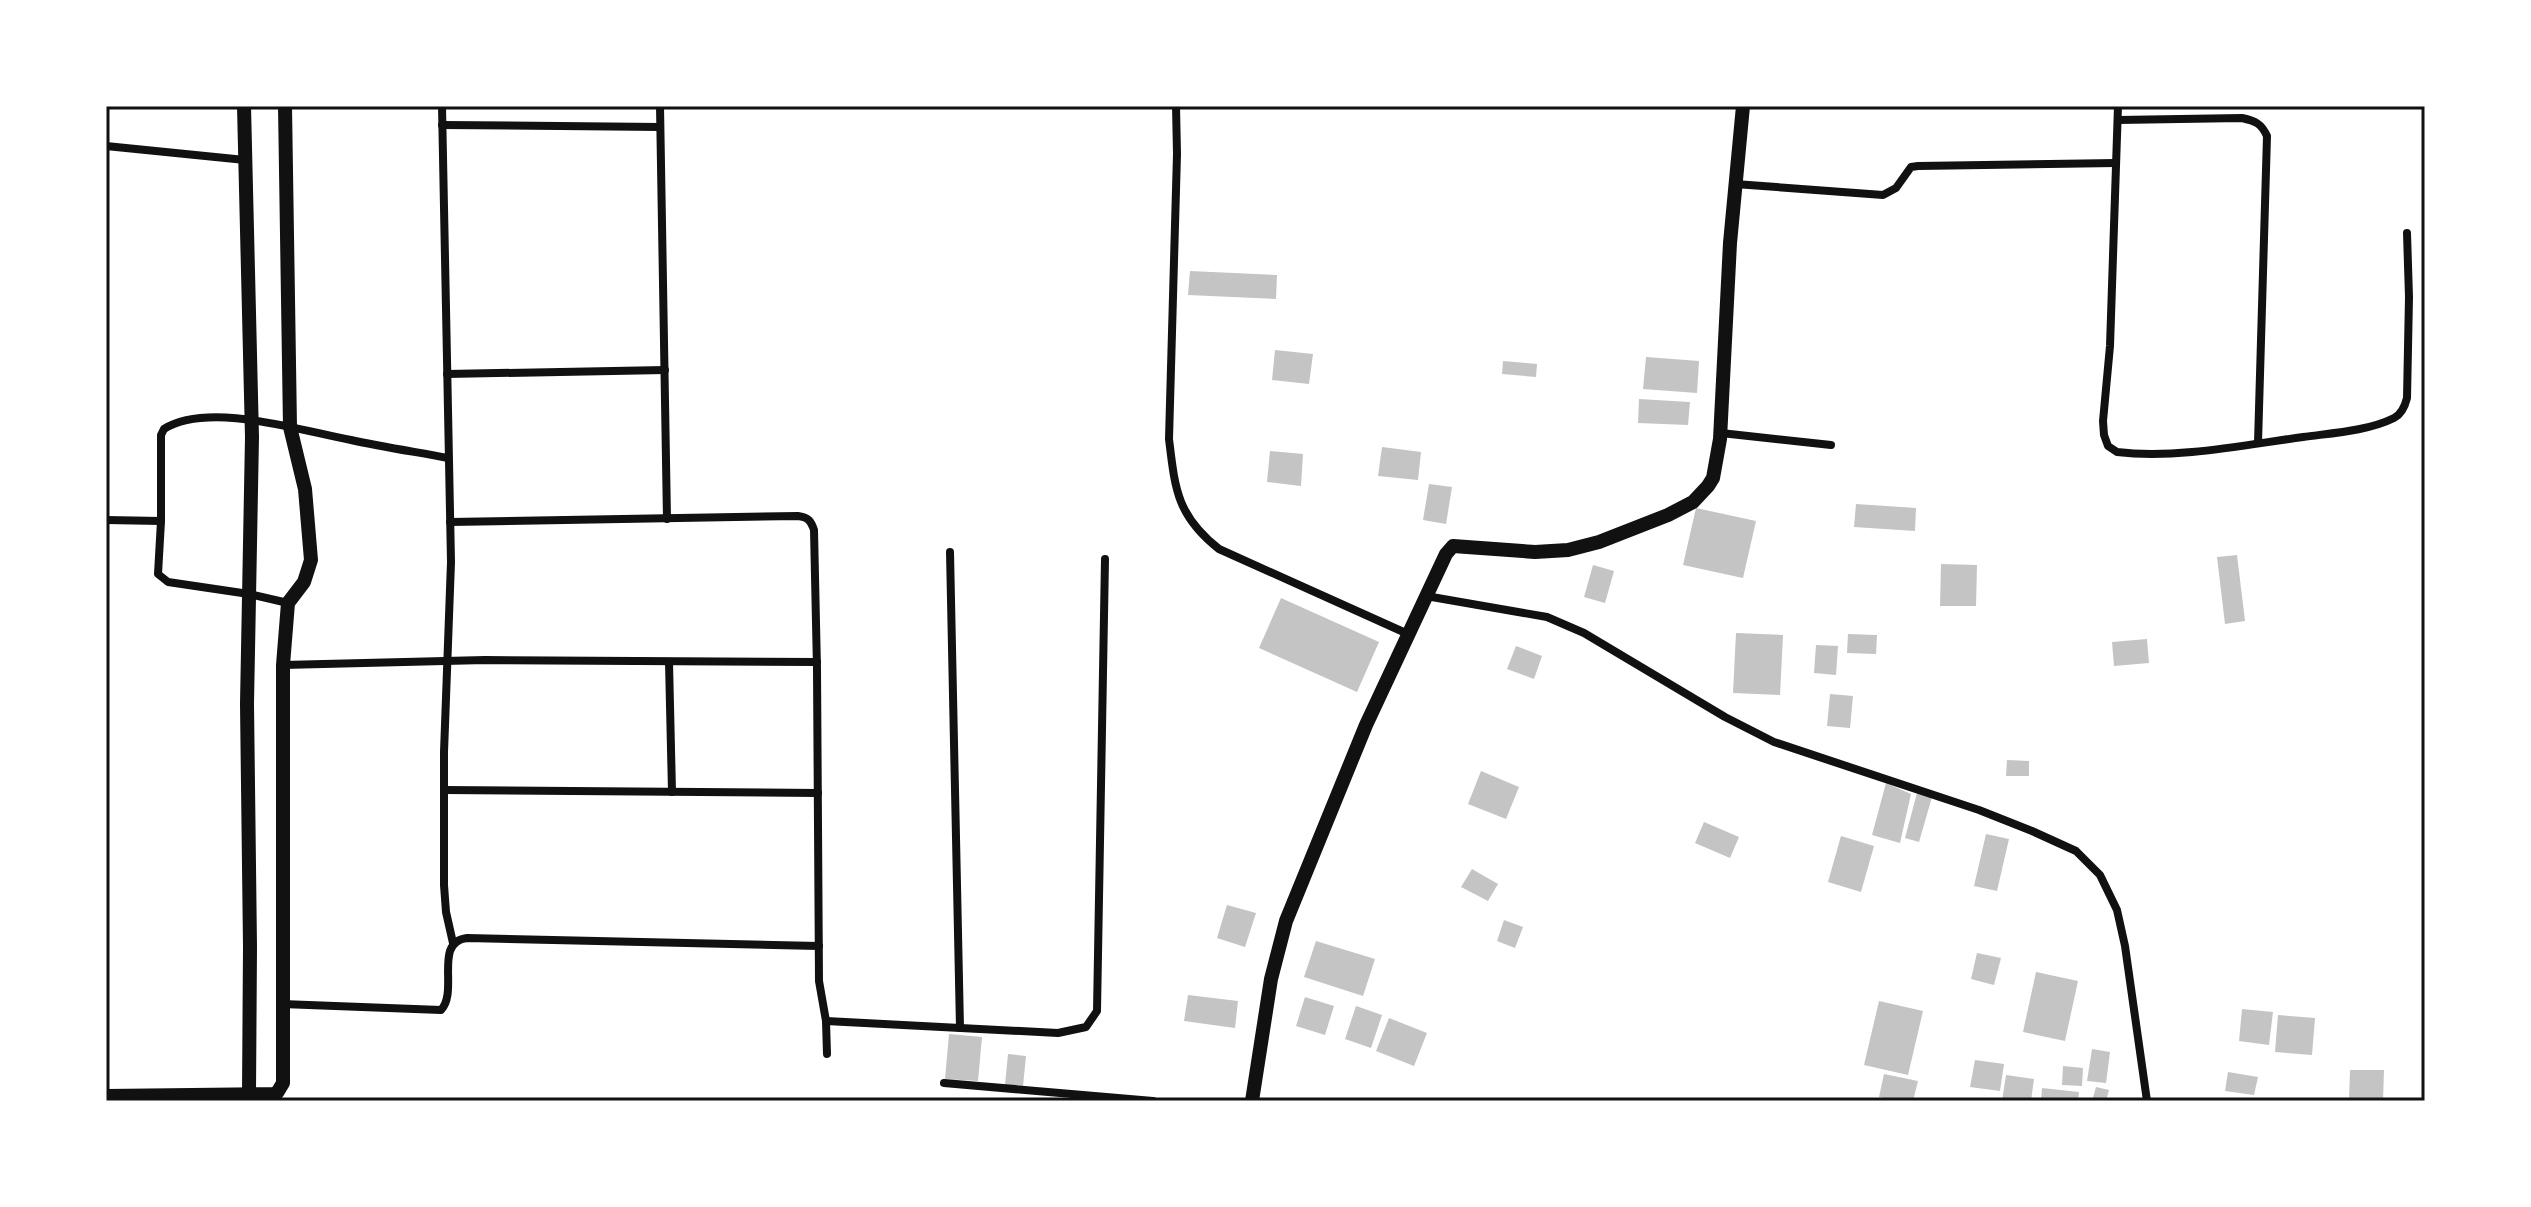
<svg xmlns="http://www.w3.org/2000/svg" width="2531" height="1207" viewBox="0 0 2531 1207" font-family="Arial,sans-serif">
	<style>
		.building { fill: #c4c4c4 }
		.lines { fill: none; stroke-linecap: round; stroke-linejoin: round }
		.minor { stroke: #111; stroke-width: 8 }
		.tertiary { stroke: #111; stroke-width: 14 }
		.neatline { fill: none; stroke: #111; stroke-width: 3 }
	</style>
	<rect width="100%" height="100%" fill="#fff"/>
	<g class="building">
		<polygon points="1190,271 1277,275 1276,299 1188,295"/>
		<polygon points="1275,350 1313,354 1309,384 1272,380"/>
		<polygon points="1646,357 1699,361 1697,393 1643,389"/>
		<polygon points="1503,361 1537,364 1536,377 1502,374"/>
		<polygon points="1639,399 1690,402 1688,425 1638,423"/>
		<polygon points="1382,447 1421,452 1418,480 1378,476"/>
		<polygon points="1270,451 1303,454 1301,486 1267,482"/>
		<polygon points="1429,484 1452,487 1446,524 1423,520"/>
		<polygon points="1856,504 1916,508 1915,531 1854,527"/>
		<polygon points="1696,508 1756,521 1743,578 1683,565"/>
		<polygon points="2237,555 2245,621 2225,624 2217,557"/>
		<polygon points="1941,564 1977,565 1976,606 1940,606"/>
		<polygon points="1593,565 1614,571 1605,603 1584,597"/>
		<polygon points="1281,598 1379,642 1357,692 1259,648"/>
		<polygon points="1736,633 1783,635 1780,695 1733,693"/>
		<polygon points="1848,634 1877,635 1876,654 1847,653"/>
		<polygon points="2147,639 2149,663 2114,666 2112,642"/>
		<polygon points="1816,645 1838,646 1836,675 1814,673"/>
		<polygon points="1516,646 1542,656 1534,679 1507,669"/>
		<polygon points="1830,694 1853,696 1850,728 1827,726"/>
		<polygon points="2007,760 2029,761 2029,776 2006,776"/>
		<polygon points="1481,771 1519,787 1506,819 1468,804"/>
		<polygon points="1886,783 1911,794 1900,843 1872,835"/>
		<polygon points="1917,793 1932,797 1919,842 1905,838"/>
		<polygon points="1704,822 1739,837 1730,858 1695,843"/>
		<polygon points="1986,834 2009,839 1997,891 1974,886"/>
		<polygon points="1841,836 1874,846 1861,892 1828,882"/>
		<polygon points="1472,869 1498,884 1488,901 1461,887"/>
		<polygon points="1227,905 1256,913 1245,947 1217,938"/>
		<polygon points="1504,920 1523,927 1515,948 1497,941"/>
		<polygon points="1316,941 1375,959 1363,996 1304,977"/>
		<polygon points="1977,953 2001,958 1994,985 1971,979"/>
		<polygon points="2036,972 2078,981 2065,1041 2023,1032"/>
		<polygon points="1188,995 1238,1001 1235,1028 1184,1021"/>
		<polygon points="1305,997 1334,1006 1325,1035 1296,1026"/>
		<polygon points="1879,1001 1923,1011 1908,1075 1864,1065"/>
		<polygon points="1356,1006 1382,1015 1371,1048 1345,1039"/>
		<polygon points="2242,1009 2273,1012 2269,1045 2239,1041"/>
		<polygon points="2278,1015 2315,1018 2312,1055 2275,1052"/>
		<polygon points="1389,1018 1427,1033 1414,1066 1376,1051"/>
		<polygon points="949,1034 982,1037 978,1081 945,1079"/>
		<polygon points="2092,1049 2110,1052 2106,1083 2087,1081"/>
		<polygon points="1008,1054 1026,1056 1023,1086 1005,1085"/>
		<polygon points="1975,1060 2004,1064 2000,1091 1970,1087"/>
		<polygon points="2063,1066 2083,1068 2082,1086 2062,1085"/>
		<polygon points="2350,1070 2384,1070 2383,1101 2349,1101"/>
		<polygon points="2228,1072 2258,1077 2254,1095 2225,1091"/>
		<polygon points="1884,1074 1918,1081 1913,1101 1897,1101 1879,1097"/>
		<polygon points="2006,1075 2034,1079 2031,1101 2002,1101"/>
		<polygon points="2096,1087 2109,1090 2106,1101 2092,1101"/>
		<polygon points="2042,1088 2079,1092 2078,1101 2041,1101"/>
	</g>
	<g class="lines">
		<g class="minor">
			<polyline points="442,106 451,562 444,752 444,885 446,912 453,943"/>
			<polyline points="660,106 667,519"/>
			<path d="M 1176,106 L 1177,154 L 1169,439 C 1175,489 1177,516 1219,549 L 1408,634"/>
			<path d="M 2118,106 L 2110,346 L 2103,421 L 2104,435 L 2108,446 L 2117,452 C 2177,459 2244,445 2303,437 C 2332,433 2368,431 2394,418 C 2402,414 2405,406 2407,398 L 2409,297 L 2407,233"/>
			<path d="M 2118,120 L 2242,118 C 2255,121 2261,123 2267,136 L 2258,443"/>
			<polyline points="442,125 660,127"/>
			<polyline points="106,146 245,160"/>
			<polyline points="1735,184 1883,195 1896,188 1911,167 1918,166 2116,163"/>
			<polyline points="447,374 665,370"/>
			<polyline points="1721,433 1831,445"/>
			<polyline points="106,520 161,521"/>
			<path d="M 450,522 L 798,516 C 808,517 811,521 814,530 L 817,669 L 819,981 L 826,1021 L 827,1054"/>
			<polyline points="950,552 960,1028"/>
			<polyline points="1426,596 1547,617 1584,633 1725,717 1774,742 1979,810 2032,831 2076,851 2100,875 2117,910 2125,946 2147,1101"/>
			<path d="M 288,603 L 249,594 L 168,582 L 158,574 L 161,521 L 161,435 L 164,429 C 209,401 302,431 351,440 C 383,447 416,452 448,458"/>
			<polyline points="669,662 672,792"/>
			<polyline points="283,665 485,660 817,662"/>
			<polyline points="444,790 818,793"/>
			<path d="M 282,1004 L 441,1010 C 459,991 433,942 467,938 L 819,946"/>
			<polyline points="826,1021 1058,1033 1086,1027 1097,1011 1105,559"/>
			<polyline points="944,1083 1153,1101"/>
		</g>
		<g class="tertiary">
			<polyline points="244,106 252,437 247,704 250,947 249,1093"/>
			<polyline points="106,1096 273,1094 277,1093 283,1083 283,665 288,603 304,582 311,560 305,489 290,427 285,106"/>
			<polyline points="1252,1101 1271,979 1286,921 1366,725 1446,554 1453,546 1535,552 1568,550 1599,542 1668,515 1693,502 1708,486 1713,478 1720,439 1730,243 1743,106"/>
		</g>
	</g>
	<rect width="2531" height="1207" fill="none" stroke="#ffffff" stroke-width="216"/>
	<rect x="108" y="108" width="2315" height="991" class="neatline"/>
</svg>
